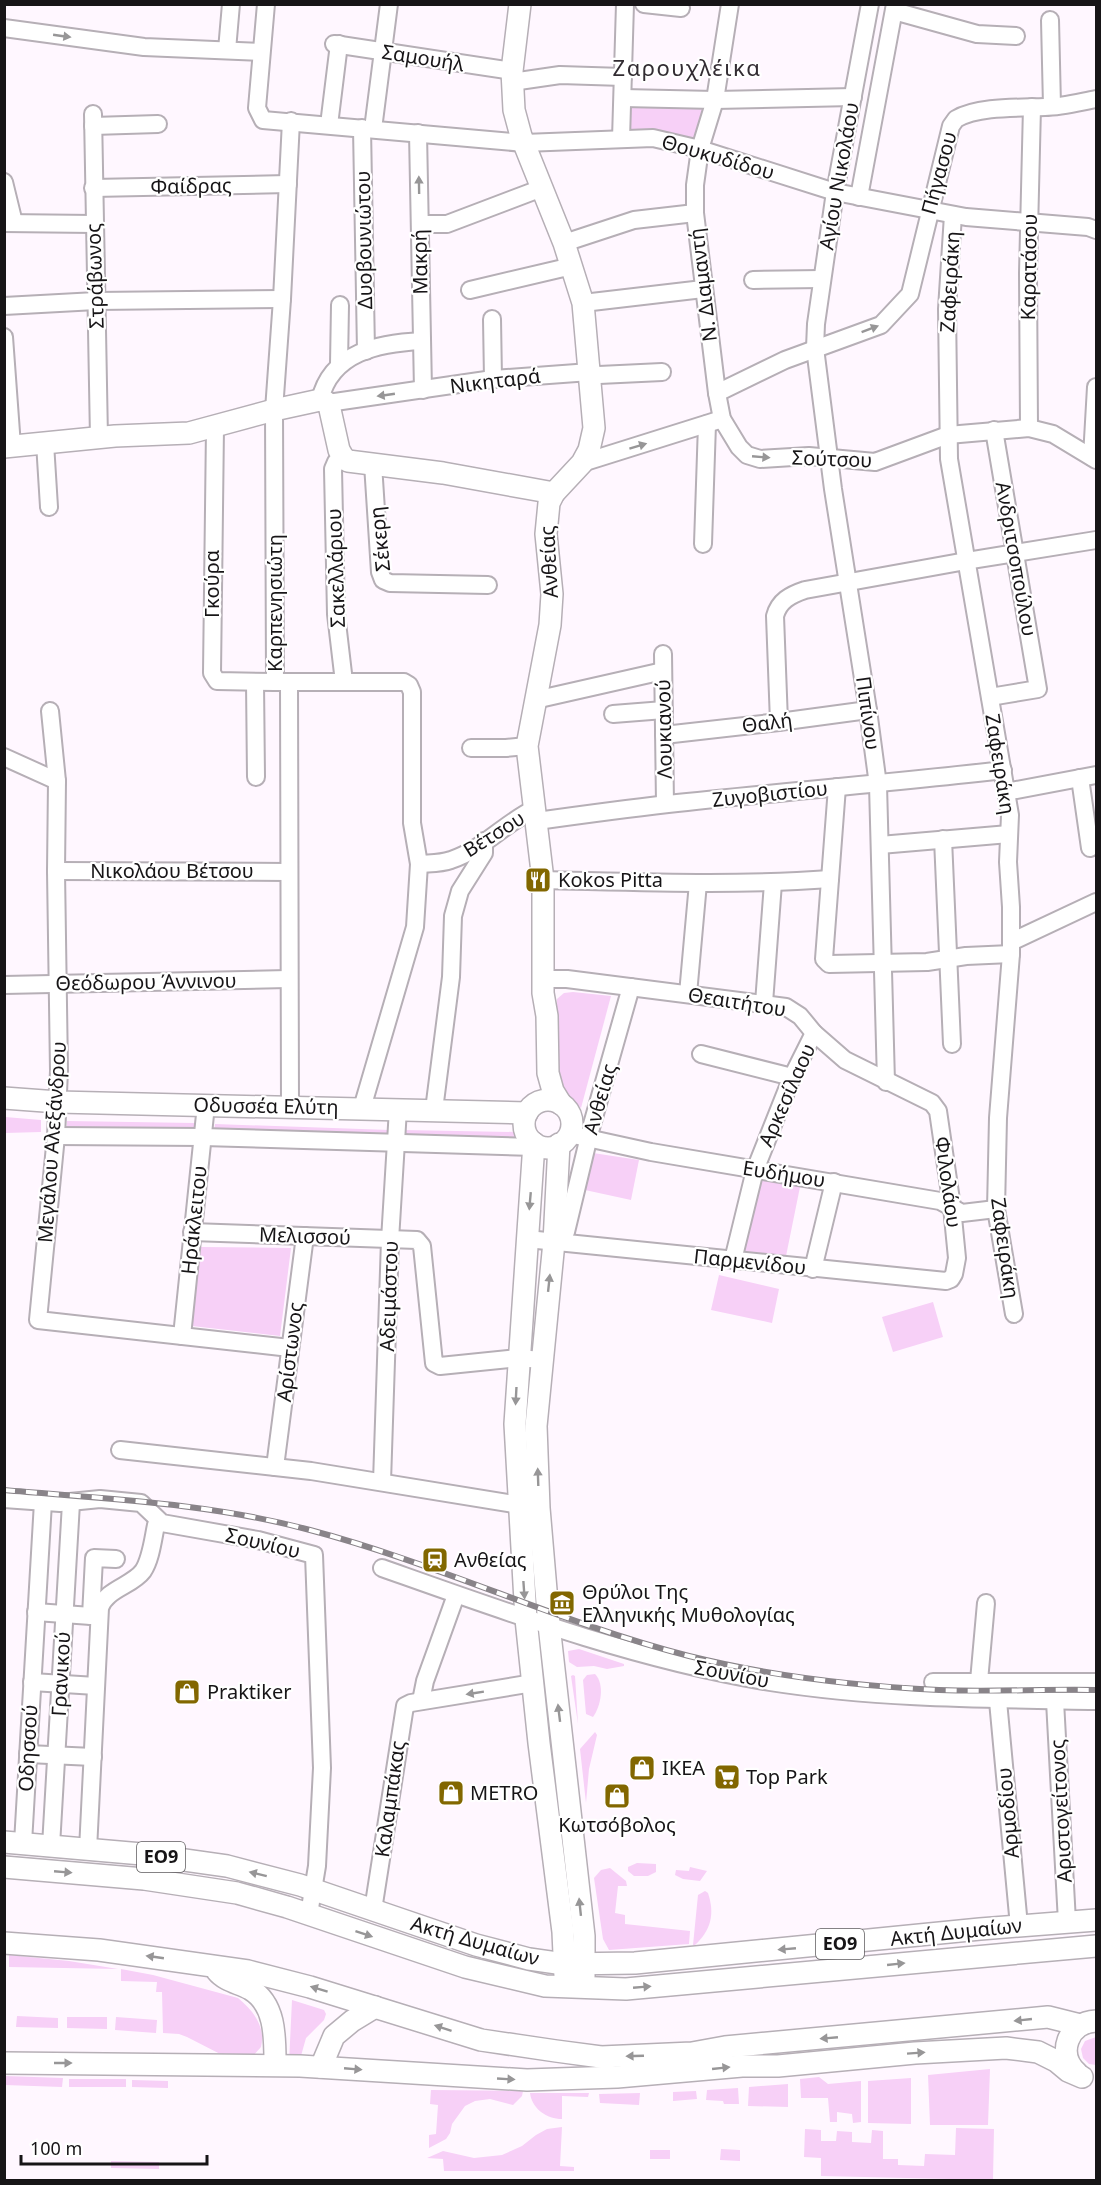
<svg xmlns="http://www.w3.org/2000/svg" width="1101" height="2185" viewBox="0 0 1101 2185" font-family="'Noto Sans',sans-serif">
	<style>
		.green { fill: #f7d0f7 }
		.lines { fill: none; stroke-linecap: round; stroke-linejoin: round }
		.minor-casing { stroke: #b6afb6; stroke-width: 20 }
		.major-casing { stroke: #b6afb6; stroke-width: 24 }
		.minor { stroke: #fff; stroke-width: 16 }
		.major { stroke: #fff; stroke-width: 21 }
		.rail-casing { stroke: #898489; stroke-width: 6 }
		.rail { stroke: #fff; stroke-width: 4; stroke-dasharray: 11; stroke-linecap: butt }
		.oneway { fill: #979697 }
		.labels { text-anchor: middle; stroke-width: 4.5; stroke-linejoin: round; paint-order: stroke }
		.shield { fill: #fff; stroke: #5d5b5d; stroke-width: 1.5 }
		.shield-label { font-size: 18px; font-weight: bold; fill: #171517 }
		.street-label { font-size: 20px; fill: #171517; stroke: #fff }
		.poi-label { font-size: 20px; fill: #171517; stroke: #fff; text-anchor: start }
		.quarter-label { font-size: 22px; letter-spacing: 1.5px; fill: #322c32; stroke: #fff }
	</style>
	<rect width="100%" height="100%" fill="#fff7ff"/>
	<g class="green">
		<polygon points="623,98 715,100 700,149 621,139"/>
		<polygon points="573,992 611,996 581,1108 561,1090 554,1074 557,999 564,993"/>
		<polygon points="5,1117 41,1120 41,1132 5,1133"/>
		<polygon points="67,1121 195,1123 194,1131 67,1130"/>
		<polygon points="215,1124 390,1130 390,1138 214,1132"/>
		<polygon points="403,1130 517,1132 519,1140 403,1138"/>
		<polygon points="593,1153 639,1160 631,1200 585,1190"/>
		<polygon points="755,1170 802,1177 784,1266 733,1260"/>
		<polygon points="201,1247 291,1248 280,1336 192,1326"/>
		<polygon points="719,1275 779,1289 772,1323 711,1310"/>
		<polygon points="933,1302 943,1337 893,1352 882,1317"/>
		<polygon points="579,1649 624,1664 624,1666 607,1669 594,1666 577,1667 569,1662 568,1651"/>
		<path d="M 595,1674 C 605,1684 601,1706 593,1717 L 586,1714 L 583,1680 L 587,1675 Z"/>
		<polygon points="573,1675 575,1676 578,1724 571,1676"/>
		<polygon points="595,1732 597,1735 589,1769 586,1803 580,1749"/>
		<polygon points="637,1863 656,1864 656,1872 648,1876 634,1876 628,1871 628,1867"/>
		<polygon points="690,1867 707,1871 700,1881 683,1879 675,1875 676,1870 689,1871"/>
		<polygon points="610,1868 626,1881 627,1886 618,1886 615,1913 625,1915 625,1924 690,1931 689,1944 609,1950 603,1939 594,1878 601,1870"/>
		<path d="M 705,1891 L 708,1893 C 715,1914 711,1930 695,1945 L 693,1945 L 698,1895 Z"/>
		<polygon points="9,1955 69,1961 118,1969 9,1967"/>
		<path d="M 121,1969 L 153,1975 L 238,1998 C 253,2010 266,2027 261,2047 L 252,2057 L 228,2058 L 187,2037 L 179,2034 L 163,2033 L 162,1992 L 156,1992 L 157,1982 L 121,1981 Z"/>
		<polygon points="292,2000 324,2010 326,2014 324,2020 306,2038 299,2063 289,2063"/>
		<polygon points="17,2016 58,2018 58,2028 16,2027"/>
		<polygon points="67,2017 107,2017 107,2029 67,2028"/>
		<polygon points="116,2017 157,2020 156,2033 115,2030"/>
		<polygon points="1096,2037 1096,2065 1089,2064 1083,2058 1081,2049 1085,2041"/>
		<polygon points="990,2069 988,2125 930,2125 928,2075"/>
		<polygon points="5,2076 63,2078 62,2087 5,2085"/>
		<polygon points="819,2077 828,2084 861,2081 861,2122 853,2123 852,2114 837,2112 837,2122 830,2122 828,2098 801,2098 800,2079"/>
		<polygon points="911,2078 911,2124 868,2123 868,2081"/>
		<rect x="69" y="2079" width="57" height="8"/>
		<polygon points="132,2080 168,2081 168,2088 132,2087"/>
		<polygon points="788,2084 788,2107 748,2106 749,2087"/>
		<polygon points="738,2088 739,2104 724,2104 723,2101 706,2100 707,2090"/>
		<polygon points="431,2090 523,2091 522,2096 513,2105 490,2099 475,2101 465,2106 452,2124 450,2133 446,2139 429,2148 429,2135 436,2134 438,2105 430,2104"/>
		<polygon points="696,2091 697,2099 673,2101 673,2092"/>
		<path d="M 530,2093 L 589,2093 L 588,2097 L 562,2096 L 562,2119 C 547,2119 532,2109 530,2093 Z"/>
		<polygon points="640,2093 639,2105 600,2103 599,2094"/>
		<polygon points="562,2127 560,2166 574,2167 574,2171 444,2171 443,2159 427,2158 443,2151 474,2158 502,2155 522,2146 536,2135 547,2129"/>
		<polygon points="956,2128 994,2129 993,2180 821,2176 821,2158 804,2157 805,2129 821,2130 821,2141 836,2141 837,2131 852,2132 852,2142 871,2143 872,2130 883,2131 883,2159 898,2159 898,2165 924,2166 925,2154 955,2155"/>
		<polygon points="721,2149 740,2150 740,2161 720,2160"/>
		<rect x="650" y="2150" width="20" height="9"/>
		<polygon points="111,2161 159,2162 159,2169 111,2168"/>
	</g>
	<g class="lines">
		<defs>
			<g id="minor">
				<polyline points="266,4 257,108 263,120 524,143 653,138 700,149 835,192 966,217 1088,227 1096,230"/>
				<polyline points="644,4 681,8"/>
				<polyline points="730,4 715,100 700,149 695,185 695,213 717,393 722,419 739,447 747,455 760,459 809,456 875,462 948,435 1029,428 1053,434 1096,460"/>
				<polyline points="870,4 835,192 816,324 815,348 833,489 868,710 878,785 886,1082"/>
				<polyline points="894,11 977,34 1016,36"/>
				<polyline points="1050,20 1052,106"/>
				<polyline points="4,28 144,47 261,52"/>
				<polyline points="334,44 512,71"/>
				<polyline points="227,50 231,4"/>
				<polyline points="512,82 560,75 623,77"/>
				<polyline points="623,98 715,100 853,97"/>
				<polyline points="93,114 99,438"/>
				<polyline points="329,125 339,44"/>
				<polyline points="93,126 158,124"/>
				<polyline points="362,128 366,351"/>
				<polyline points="373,129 389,4"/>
				<polyline points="418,133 423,390"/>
				<polyline points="621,139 625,4"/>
				<polyline points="4,182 14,223"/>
				<polyline points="93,188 288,184"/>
				<polyline points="859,197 895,4"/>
				<polyline points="953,215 947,309 949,459 1010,815 1008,862 1011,907 1011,954 998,1118 996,1209 1014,1314"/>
				<polyline points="4,223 94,224"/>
				<polyline points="420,224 447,224 542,188"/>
				<polyline points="564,243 634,220 695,213"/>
				<polyline points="753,280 822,279"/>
				<polyline points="470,290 572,266"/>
				<polyline points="583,303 703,289"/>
				<polyline points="4,306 96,301 282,299"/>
				<polyline points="492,319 493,379"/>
				<polyline points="4,337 12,446"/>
				<polyline points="339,364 340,305"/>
				<path d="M 717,393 L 785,360 L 881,325 L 910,294 L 951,126 L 956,119 C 978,106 1019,108 1045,107 C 1062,107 1080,102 1096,99"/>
				<path d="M 320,400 C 331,352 379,343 422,341"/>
				<polyline points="328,403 493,379 590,372 599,375 662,372"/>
				<polyline points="215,427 212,673 217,681 275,682"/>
				<polyline points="1029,428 1028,273 1032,107"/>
				<polyline points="45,443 49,507"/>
				<polyline points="343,457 336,462 333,469 336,614 344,682"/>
				<polyline points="1092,457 1096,387"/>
				<polyline points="582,463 722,419"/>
				<polyline points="373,464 380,572 383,580 390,583 488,585"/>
				<polyline points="703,544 707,424"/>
				<polyline points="663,654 665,804"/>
				<polyline points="255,682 256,777"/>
				<polyline points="289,682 404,682 409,685 412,692 412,823 419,864 415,927 362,1108"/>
				<polyline points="990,697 1038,689 994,430"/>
				<polyline points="535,700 663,671"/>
				<polyline points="50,711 57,781 56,871 59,1071 56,1136 38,1320 290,1348"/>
				<polyline points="613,714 664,710"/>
				<path d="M 779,722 L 775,616 C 779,601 790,595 805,590 L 966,561 L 1096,540"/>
				<polyline points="664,735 779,722 868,710"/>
				<polyline points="471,748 506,748 527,746"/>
				<polyline points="4,757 57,781"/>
				<polyline points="1080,778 1090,848"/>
				<polyline points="837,787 824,959 829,964 927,962 966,956 1011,954"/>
				<polyline points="1006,792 1096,775"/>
				<path d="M 537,821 C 580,815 624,809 668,804 C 779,792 891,783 1003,770"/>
				<polyline points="943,839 952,1044"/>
				<polyline points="880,845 1009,834"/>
				<path d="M 419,864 C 429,863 440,864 451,860 C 482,850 505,823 534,809"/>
				<polyline points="56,871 289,872"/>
				<path d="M 543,880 C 639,882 734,886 830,879"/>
				<polyline points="1011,942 1096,902"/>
				<polyline points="4,985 288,979"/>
				<polyline points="688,994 698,883"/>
				<polyline points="764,1003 773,883"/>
				<polyline points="701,1054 792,1077"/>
				<polyline points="290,1107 289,682 275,682 274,410 282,299 291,121"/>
				<polyline points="434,1110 451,977 453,916 460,891 484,853 484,841"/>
				<polyline points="569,1134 651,1152 940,1201 962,1213 996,1209"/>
				<polyline points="56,1136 203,1137 534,1147"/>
				<polyline points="192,1232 417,1240 422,1246 434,1363 440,1366 519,1358 541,1360"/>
				<polyline points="527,1239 946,1281 951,1279 954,1274 957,1258 952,1207 938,1111 932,1103 845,1060 814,1033 800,1016 786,1007 567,979 542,979"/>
				<polyline points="554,1242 566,1232 591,1128 631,987"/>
				<polyline points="733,1260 755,1170 792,1077 814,1033"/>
				<polyline points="813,1269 834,1182"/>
				<polyline points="182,1336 206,1105"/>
				<polyline points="120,1450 311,1471 532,1507"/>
				<polyline points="275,1467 305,1236"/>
				<polyline points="382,1482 390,1240 398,1109"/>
				<polyline points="4,1499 60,1503 100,1499 141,1503 162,1523 258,1540 314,1555 322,1768 317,1866 309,1914"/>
				<path d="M 382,1568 C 509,1613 637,1660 770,1682 C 878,1699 987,1699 1096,1701"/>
				<polyline points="36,1612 91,1616 99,1611"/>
				<polyline points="91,1616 94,1558 116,1559"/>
				<polyline points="979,1681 986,1603"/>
				<polyline points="32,1682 96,1686"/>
				<polyline points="933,1682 1096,1682"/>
				<polyline points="421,1701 425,1681 456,1595"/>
				<polyline points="998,1701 1019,1926"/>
				<polyline points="1055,1701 1067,1922"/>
				<polyline points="28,1754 93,1757"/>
				<polyline points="23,1843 43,1502"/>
				<polyline points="51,1846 71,1503"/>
				<path d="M 88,1850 L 100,1608 C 106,1589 132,1586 143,1571 C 151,1559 153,1539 156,1525 L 159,1522"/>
				<polyline points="373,1910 405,1706 411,1703 533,1683"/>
			</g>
			<g id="major">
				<polyline points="520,4 512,71 514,110 521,136 564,243 583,303 594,428 589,450 582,463 554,493 549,503 546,534 552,594 550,625 527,746 543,880 543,993 547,1016 548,1073 553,1091 561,1104"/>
				<polyline points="4,447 115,436 189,433 274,410 320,400 326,402 329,405 339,450 343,457 348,461 443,473 554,493"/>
				<polyline points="4,1098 58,1102 527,1113"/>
				<circle cx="548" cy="1124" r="24"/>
				<polyline points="534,1143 515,1424 526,1619 539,1743 563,1932 565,1976"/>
				<polyline points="559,1144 554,1242 536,1426 539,1508 549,1625 584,1936 584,1977"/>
				<polyline points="4,1842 142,1854 227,1866 300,1885 476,1945 529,1959 564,1964 635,1963 980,1929 1096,1920"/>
				<polyline points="4,1867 144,1879 237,1893 287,1907 465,1967 545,1986 626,1989 1096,1946"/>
				<polyline points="4,1943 99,1950 248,1971 310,1987 481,2040 556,2051 601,2057 692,2053 725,2047 1048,2017 1080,2025"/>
				<path d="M 217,1971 C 225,1981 239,1983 250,1989 C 276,2004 275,2038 275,2065"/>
				<polyline points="4,2063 300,2066 527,2080 617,2077 742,2066 778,2066 915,2053 1006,2048 1038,2052 1056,2061 1068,2071 1082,2077"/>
				<polyline points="321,2067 334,2036 352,2021 375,2007"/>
				<path d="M 1077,2073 C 1056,2054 1068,2022 1096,2021"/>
			</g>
		</defs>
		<use href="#minor" class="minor-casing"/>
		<use href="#major" class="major-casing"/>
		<use href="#minor" class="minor"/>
		<use href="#major" class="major"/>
		<defs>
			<path id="rail" d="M 4,1490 C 107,1499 210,1503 310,1530 C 439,1564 560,1623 689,1656 C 770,1676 856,1686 939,1690 C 991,1692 1044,1689 1096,1690"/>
		</defs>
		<use href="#rail" class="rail-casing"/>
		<use href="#rail" class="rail"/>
	</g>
	<defs><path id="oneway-solid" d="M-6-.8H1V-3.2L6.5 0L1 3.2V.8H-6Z" transform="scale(1.5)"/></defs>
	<g class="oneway">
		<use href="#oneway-solid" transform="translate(62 36) rotate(8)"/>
		<use href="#oneway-solid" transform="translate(419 185) rotate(-91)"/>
		<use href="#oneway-solid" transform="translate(870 329) rotate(-21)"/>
		<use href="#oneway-solid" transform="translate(386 395) rotate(172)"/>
		<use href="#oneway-solid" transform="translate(638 446) rotate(-17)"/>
		<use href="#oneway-solid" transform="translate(761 457) rotate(5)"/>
		<use href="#oneway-solid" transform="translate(530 1201) rotate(95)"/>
		<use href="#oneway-solid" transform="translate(549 1283) rotate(-84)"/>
		<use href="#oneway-solid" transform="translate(516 1396) rotate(93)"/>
		<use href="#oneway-solid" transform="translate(538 1477) rotate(-92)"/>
		<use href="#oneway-solid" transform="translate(524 1590) rotate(86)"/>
		<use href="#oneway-solid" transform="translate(475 1693) rotate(171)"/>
		<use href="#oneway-solid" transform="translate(559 1713) rotate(-97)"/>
		<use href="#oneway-solid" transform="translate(63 1872) rotate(5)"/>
		<use href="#oneway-solid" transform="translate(258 1874) rotate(-166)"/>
		<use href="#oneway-solid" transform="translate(580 1907) rotate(-96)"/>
		<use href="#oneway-solid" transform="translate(364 1934) rotate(18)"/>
		<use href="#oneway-solid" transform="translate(787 1949) rotate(175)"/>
		<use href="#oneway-solid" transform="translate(155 1957) rotate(-172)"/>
		<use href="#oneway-solid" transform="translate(896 1964) rotate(-6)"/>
		<use href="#oneway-solid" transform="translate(642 1987) rotate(-5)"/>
		<use href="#oneway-solid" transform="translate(319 1989) rotate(-163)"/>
		<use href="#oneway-solid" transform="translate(1023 2020) rotate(174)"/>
		<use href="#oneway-solid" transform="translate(443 2028) rotate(-162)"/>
		<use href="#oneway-solid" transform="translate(829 2038) rotate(175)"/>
		<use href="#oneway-solid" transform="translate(916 2053) rotate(-4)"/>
		<use href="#oneway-solid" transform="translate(635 2056) rotate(178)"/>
		<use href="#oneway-solid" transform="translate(63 2063)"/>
		<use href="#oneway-solid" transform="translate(721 2068) rotate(-6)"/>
		<use href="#oneway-solid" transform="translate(353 2069) rotate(5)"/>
		<use href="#oneway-solid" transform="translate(506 2079) rotate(3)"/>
	</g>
	<defs>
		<symbol id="restaurant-square" viewBox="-11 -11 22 22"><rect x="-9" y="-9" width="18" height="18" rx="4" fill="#826700" stroke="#fff"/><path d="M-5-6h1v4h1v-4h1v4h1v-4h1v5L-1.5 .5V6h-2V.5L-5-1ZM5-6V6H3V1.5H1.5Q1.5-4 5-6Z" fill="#fff"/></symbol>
		<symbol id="station-square" viewBox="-11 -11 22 22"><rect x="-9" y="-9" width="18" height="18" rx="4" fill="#826700" stroke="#fff"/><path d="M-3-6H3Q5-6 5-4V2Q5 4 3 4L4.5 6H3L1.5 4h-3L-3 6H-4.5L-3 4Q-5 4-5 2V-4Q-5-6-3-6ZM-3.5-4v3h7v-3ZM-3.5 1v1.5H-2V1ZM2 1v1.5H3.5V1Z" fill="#fff"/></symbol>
		<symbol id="museum-square" viewBox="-11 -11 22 22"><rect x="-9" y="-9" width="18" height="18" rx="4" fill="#826700" stroke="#fff"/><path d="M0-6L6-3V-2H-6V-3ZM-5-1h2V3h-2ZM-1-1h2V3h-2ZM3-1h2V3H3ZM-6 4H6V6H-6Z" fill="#fff"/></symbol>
		<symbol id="shop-square" viewBox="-11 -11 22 22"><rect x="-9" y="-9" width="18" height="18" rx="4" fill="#826700" stroke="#fff"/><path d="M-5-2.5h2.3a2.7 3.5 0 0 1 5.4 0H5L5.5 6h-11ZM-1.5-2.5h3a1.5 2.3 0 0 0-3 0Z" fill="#fff"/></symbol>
		<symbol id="supermarket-square" viewBox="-11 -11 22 22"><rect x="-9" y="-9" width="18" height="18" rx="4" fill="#826700" stroke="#fff"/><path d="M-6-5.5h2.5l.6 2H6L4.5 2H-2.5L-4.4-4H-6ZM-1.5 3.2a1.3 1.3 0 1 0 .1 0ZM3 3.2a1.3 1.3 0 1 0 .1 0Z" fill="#fff"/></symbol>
	</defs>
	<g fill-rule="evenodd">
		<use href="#restaurant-square" x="523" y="865" width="30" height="30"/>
		<use href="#station-square" x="420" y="1545" width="30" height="30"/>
		<use href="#museum-square" x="547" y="1588" width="30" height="30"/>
		<use href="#shop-square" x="172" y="1677" width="30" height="30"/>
		<use href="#shop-square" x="627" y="1753" width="30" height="30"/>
		<use href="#supermarket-square" x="712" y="1762" width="30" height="30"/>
		<use href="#shop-square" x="436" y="1778" width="30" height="30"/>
		<use href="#shop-square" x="602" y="1781" width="30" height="30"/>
	</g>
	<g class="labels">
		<g class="shield">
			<rect x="137" y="1842" width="48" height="30" rx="4.5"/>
			<rect x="816" y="1929" width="48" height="30" rx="4.5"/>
		</g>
		<g class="shield-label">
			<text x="161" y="1863">ΕΟ9</text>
			<text x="840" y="1950">ΕΟ9</text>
		</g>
		<g class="street-label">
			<text transform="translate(423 58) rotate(9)" y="7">Σαμουήλ</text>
			<text transform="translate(718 157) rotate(16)" y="7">Θουκυδίδου</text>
			<text transform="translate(939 173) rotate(-75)" y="7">Πήγασου</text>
			<text transform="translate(839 176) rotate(-80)" y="7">Αγίου Νικολάου</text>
			<text transform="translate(191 186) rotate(-1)" y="7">Φαίδρας</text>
			<text transform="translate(364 240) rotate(-91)" y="7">Δυοβουνιώτου</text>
			<text transform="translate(420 262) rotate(-91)" y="7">Μακρή</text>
			<text transform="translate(1029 267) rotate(-89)" y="7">Καρατάσου</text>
			<text transform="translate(95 276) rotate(-92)" y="7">Στράβωνος</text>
			<text transform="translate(950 282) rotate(-87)" y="7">Ζαφειράκη</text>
			<text transform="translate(703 285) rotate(-97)" y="7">Ν. Διαμαντή</text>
			<text transform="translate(495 381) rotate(-7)" y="7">Νικηταρά</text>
			<text transform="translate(832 459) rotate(2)" y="7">Σούτσου</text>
			<text transform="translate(380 539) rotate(-96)" y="7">Σέκερη</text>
			<text transform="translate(1016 559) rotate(80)" y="7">Ανδριτσοπούλου</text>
			<text transform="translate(549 562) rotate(-93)" y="7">Ανθείας</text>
			<text transform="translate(336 568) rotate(-92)" y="7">Σακελλάριου</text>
			<text transform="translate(212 584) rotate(-90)" y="7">Γκούρα</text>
			<text transform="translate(275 603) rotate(-90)" y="7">Καρπενησιώτη</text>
			<text transform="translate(868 713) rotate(82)" y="7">Πιπίνου</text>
			<text transform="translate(767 723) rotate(-7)" y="7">Θαλή</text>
			<text transform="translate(664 729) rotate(-91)" y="7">Λουκιανού</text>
			<text transform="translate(1000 764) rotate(81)" y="7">Ζαφειράκη</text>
			<text transform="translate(770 794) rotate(-6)" y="7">Ζυγοβιστίου</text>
			<text transform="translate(494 834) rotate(-32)" y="7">Βέτσου</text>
			<text x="172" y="878">Νικολάου Βέτσου</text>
			<text transform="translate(146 982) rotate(-1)" y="7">Θεόδωρου Άννινου</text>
			<text transform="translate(737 1002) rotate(9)" y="7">Θεαιτήτου</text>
			<text transform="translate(787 1095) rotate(-66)" y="7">Αρκεσίλαου</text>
			<text transform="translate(600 1099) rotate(-74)" y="7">Ανθείας</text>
			<text transform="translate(266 1106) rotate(1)" y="7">Οδυσσέα Ελύτη</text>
			<text transform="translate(52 1142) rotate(-86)" y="7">Μεγάλου Αλεξάνδρου</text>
			<text transform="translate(784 1174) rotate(9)" y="7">Ευδήμου</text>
			<text transform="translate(948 1182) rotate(82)" y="7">Φιλολάου</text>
			<text transform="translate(194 1220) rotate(-84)" y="7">Ηράκλειτου</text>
			<text transform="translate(305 1236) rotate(2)" y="7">Μελισσού</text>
			<text transform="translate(1005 1248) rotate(82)" y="7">Ζαφειράκη</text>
			<text transform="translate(750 1262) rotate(6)" y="7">Παρμενίδου</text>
			<text transform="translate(389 1296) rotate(-88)" y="7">Αδειμάστου</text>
			<text transform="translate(290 1352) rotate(-83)" y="7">Αρίστωνος</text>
			<text transform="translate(263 1543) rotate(13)" y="7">Σουνίου</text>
			<text transform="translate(61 1674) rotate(-87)" y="7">Γρανικού</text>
			<text transform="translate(732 1674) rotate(11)" y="7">Σουνίου</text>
			<text transform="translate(28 1748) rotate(-87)" y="7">Οδησσού</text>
			<text transform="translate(390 1799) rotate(-82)" y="7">Καλαμπάκας</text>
			<text transform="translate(1061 1811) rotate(-93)" y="7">Αριστογείτονος</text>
			<text transform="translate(1008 1813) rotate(-95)" y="7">Αρμοδίου</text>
			<text transform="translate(956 1932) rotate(-6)" y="7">Ακτή Δυμαίων</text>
			<text transform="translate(475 1941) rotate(16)" y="7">Ακτή Δυμαίων</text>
		</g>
		<g class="poi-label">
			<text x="558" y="887">Kokos Pitta</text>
			<text x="454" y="1567">Ανθείας</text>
			<text x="582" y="1599">Θρύλοι Της<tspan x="582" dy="23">Ελληνικής Μυθολογίας</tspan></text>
			<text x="207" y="1699">Praktiker</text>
			<text x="662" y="1775">IKEA</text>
			<text x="746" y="1784">Top Park</text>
			<text x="470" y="1800">METRO</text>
			<text x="617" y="1832" text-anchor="middle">Κωτσόβολος</text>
		</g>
		<g class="quarter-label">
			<text x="687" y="76">Ζαρουχλέικα</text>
		</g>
	</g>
	<rect width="1101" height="2185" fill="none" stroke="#171517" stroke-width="12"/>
	<path d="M21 2155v9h186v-9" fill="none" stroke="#171517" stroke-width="3"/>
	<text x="30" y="2155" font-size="18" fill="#171517" stroke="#ffffff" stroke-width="4.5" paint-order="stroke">100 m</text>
</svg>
